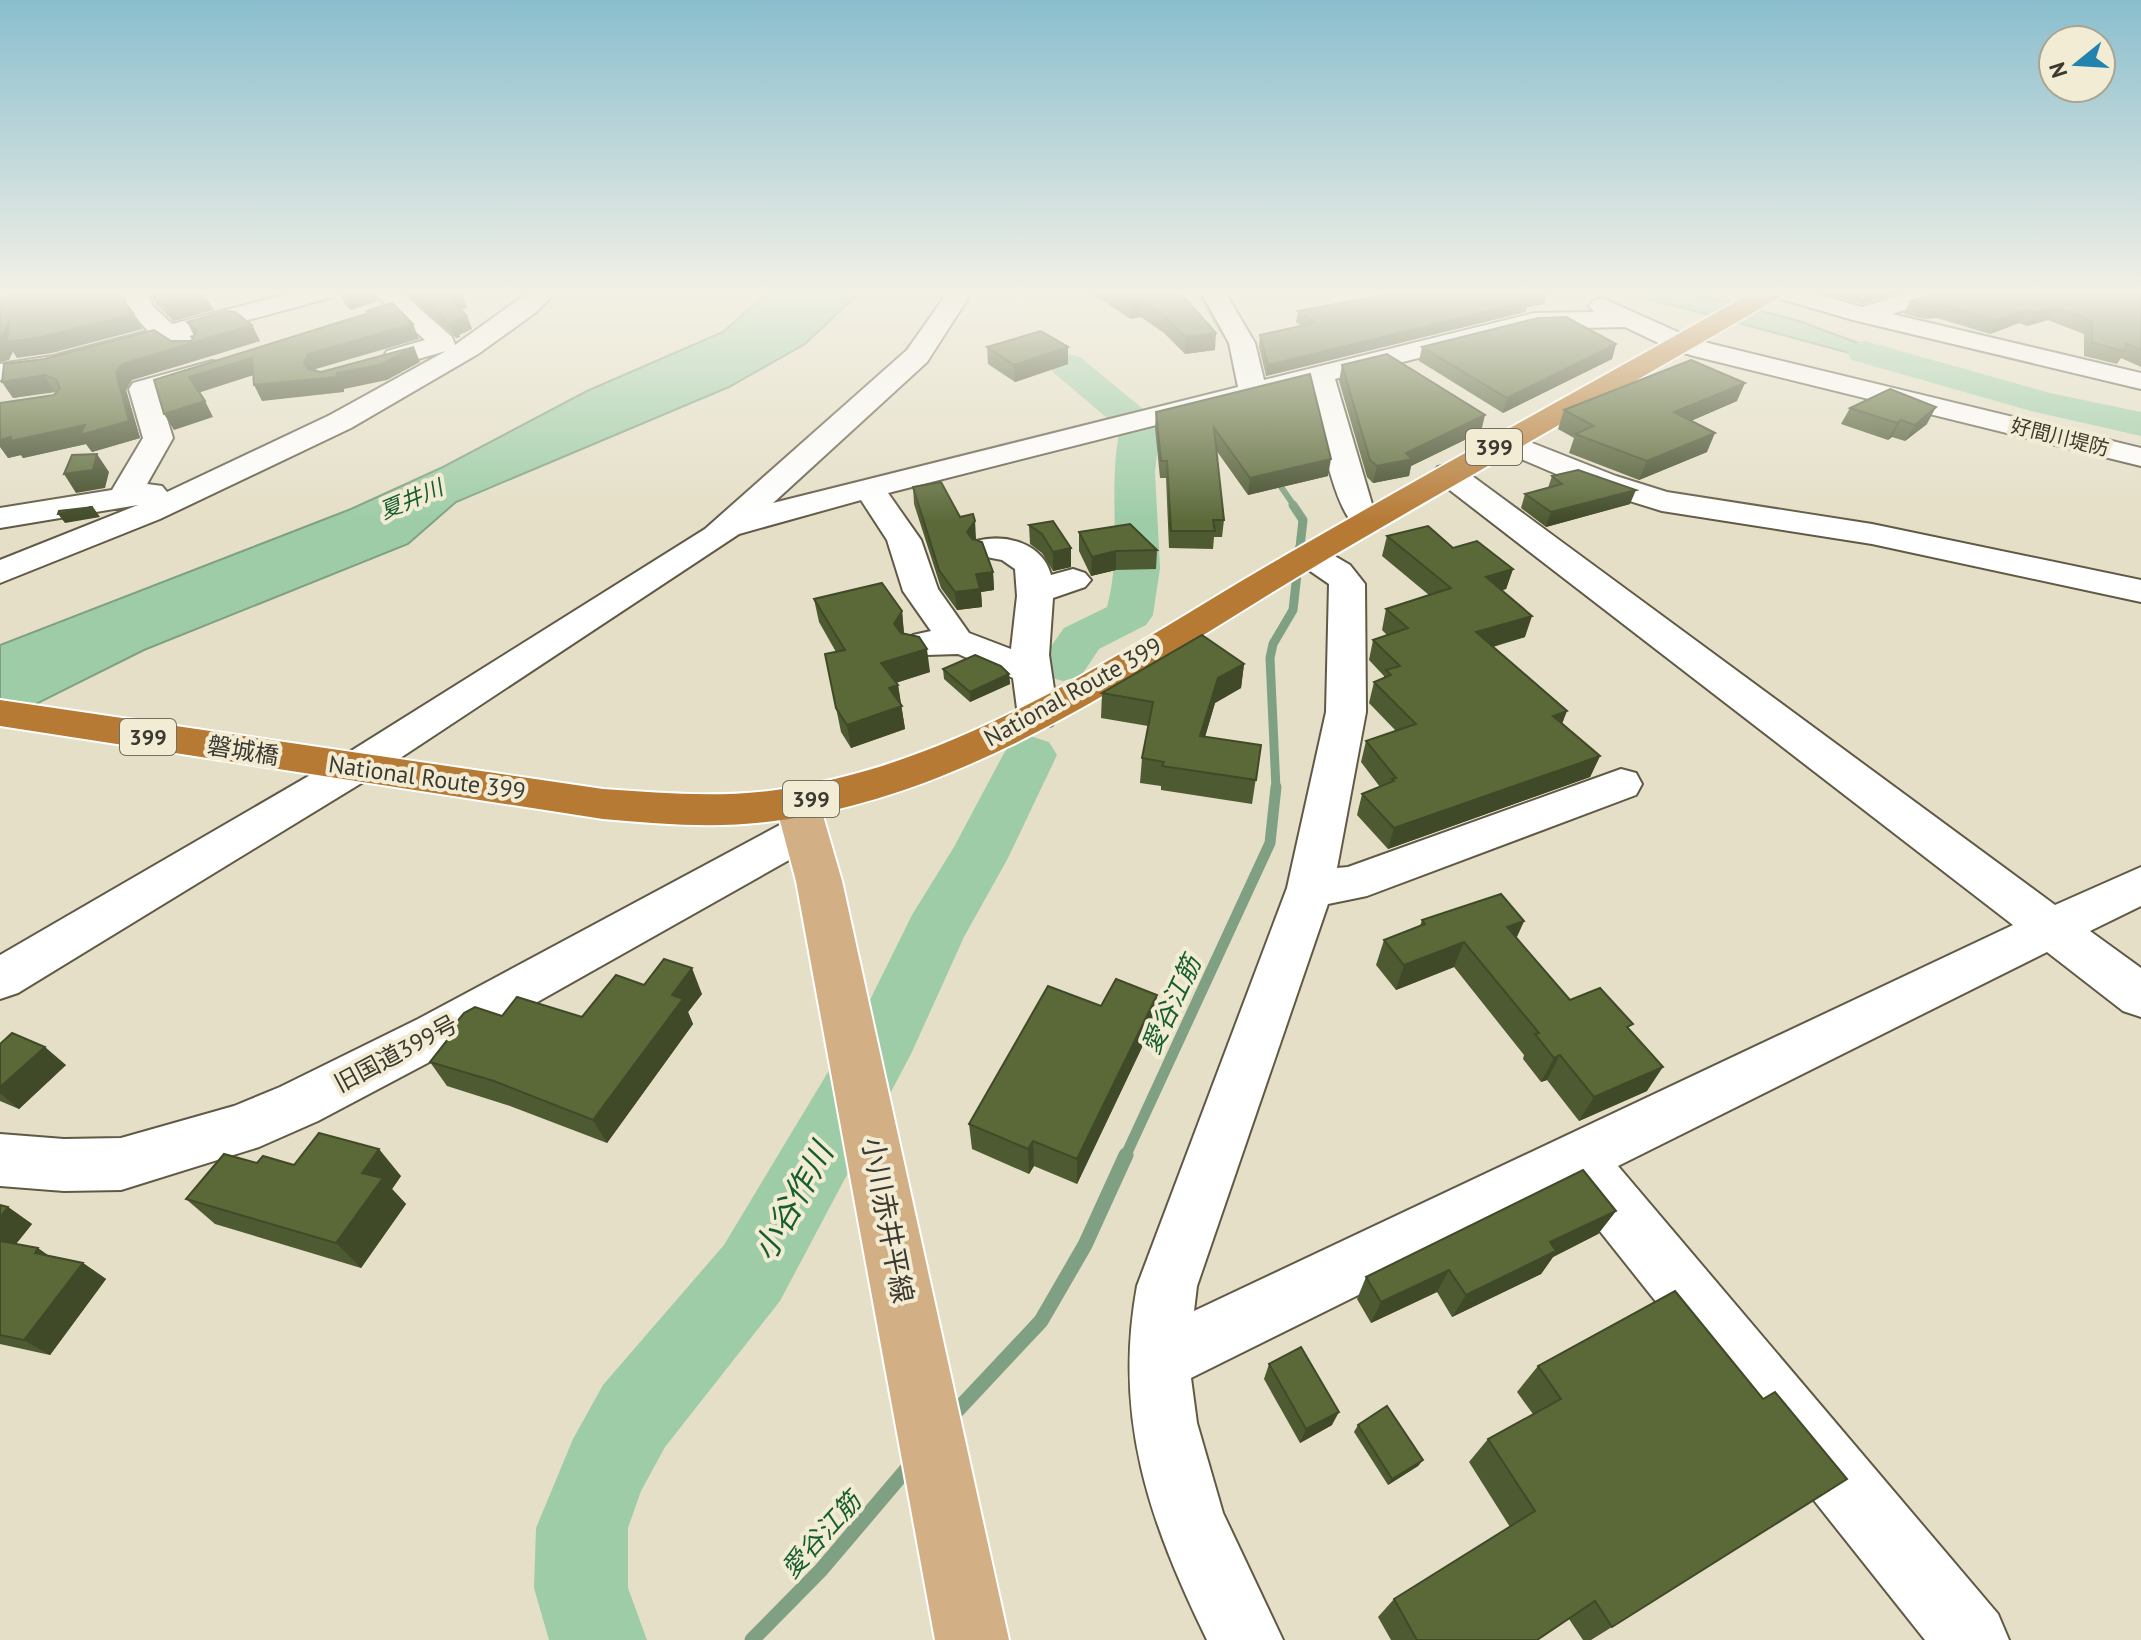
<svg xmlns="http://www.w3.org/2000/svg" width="2141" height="1640" viewBox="0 0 2141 1640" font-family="'PT Sans','Noto Sans JP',sans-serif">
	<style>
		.water { fill: #9dcca7; stroke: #80a083; stroke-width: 2 }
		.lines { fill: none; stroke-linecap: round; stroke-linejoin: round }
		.stream-far3 { stroke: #80a083; stroke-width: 6 }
		.stream-far2 { stroke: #80a083; stroke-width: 9 }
		.stream-far1 { stroke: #80a083; stroke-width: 11 }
		.stream { stroke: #80a083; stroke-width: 15 }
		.river { fill: #9dcca7; fill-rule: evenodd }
		.minor-casing { stroke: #5f5945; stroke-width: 4 }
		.major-casing { stroke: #fff; stroke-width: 4 }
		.highway-casing { stroke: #fff; stroke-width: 4 }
		.minor { fill: #fff; fill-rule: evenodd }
		.major { fill: #d3af86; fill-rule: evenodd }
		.highway { fill: #b67a35; fill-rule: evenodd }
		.wall { fill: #4e5a31 }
		.shaded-wall { fill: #404a28 }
		.building { fill: #5b6939; stroke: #404a28; stroke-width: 2 }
		.labels { text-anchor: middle; stroke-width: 8; stroke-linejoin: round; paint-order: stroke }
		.far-street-label { font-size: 20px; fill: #3c3a30; stroke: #f2ecd4 }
		.shield { fill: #f2ecd4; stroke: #736f61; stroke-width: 2 }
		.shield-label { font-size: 22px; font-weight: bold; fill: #3c3a30 }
		.far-water-label { font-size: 22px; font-style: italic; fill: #175e2f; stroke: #f2ecd4 }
		.street-label { font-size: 24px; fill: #3c3a30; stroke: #f2ecd4 }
		.water-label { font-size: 26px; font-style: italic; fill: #175e2f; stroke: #f2ecd4 }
		.near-street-label { font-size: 28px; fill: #3c3a30; stroke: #f2ecd4 }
		.near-water-label { font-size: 32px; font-style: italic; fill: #175e2f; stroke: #f2ecd4 }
	</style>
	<rect width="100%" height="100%" fill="#e5dfc7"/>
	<g class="water">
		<polygon points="768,292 860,292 805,344 729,387 456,502 408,544 144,650 0,722 0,645 351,509 443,467 587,391 723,332"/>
		<polygon points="1623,292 1687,292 1799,321 1979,388"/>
	</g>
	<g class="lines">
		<g class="stream-far3">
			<polyline points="1199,292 1224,333"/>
			<polyline points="1275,478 1295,507"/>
		</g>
		<polyline class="stream-far2" points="1276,789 1270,658 1273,644 1293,610 1303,520 1293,505"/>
		<polyline class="stream-far1" points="1125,1157 1270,843 1276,787"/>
		<g class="stream">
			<polyline points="950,1418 1041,1321 1085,1245 1126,1155"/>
			<polyline points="752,1640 821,1570 911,1464"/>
		</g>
		<g class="river">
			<polygon points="1865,341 2050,393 2141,412 2141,436 2031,411 1852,360 1847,352 1852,344"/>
			<path d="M 1067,354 L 1080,357 L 1154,418 L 1160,426 L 1155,472 L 1160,568 L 1153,615 L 1146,625 L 1099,649 L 1081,676 L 1063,681 L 1045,676 L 1038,665 L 1064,628 L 1107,607 C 1123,548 1107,488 1120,429 L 1054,373 L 1049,365 L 1054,357 Z"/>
			<polygon points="1030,736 1049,742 1057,755 1008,858 964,937 911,1054 780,1301 665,1447 641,1491 628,1528 628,1588 647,1640 549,1640 534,1588 536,1528 573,1439 603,1385 724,1245 863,1014 912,915 954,847 1003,755 1011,742"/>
		</g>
		<defs>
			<g id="minor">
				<polygon points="123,292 147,292 153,306 172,324 295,292 336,292 333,297 189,336 203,348 200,354 180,354 164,343 54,372 0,380 0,364 53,356 148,331 129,309"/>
				<polygon points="372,292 401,292 452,337 455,345 529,292 556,292 535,313 478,354 351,428 160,519 0,583 0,560 138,505 0,528 0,508 112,490 143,438 129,389 133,383 212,361 222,363 226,369 222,375 159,393 173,438 147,484 162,486 167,492 330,415 446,351 397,365 387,363 383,357 387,351 425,340"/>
				<path d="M 948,292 L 972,292 L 927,362 L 773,503 L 1238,387 L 1229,343 L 1201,292 L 1225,292 L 1255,343 L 1264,380 L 1534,313 L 1594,312 L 1589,306 L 1593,301 L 1602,298 L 1689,337 L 1712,344 L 2141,448 L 2141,466 L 1694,356 L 1671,349 L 1625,327 L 1534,329 L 1335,379 L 1372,504 L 1386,521 L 1381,528 C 1373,530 1364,532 1357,527 C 1333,511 1317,416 1310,386 L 888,493 L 921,540 L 938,589 L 969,633 L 1011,649 L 1017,596 L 1015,569 L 1002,560 L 976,555 L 971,548 L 976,541 C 1005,533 1043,543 1051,575 L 1073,569 L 1085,573 L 1091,580 L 1085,587 L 1053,598 L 1049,655 L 1058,716 L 1052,725 L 1038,729 L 1024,725 L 1018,716 L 1013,678 L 958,654 L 926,655 L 913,651 L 907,643 L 913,635 L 931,631 L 903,591 L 887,540 L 861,500 L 739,534 L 373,776 L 18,993 L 0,999 L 0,955 L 343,756 L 705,529 L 907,350 Z"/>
				<polygon points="1771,292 1810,292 1862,307 1913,292 1951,292 1948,297 1892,314 2141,373 2141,389 1853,320 1774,297"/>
				<polygon points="1504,432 1616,476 1667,492 1872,524 2141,580 2141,602 1872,544 1662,511 1594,490 1493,447 1489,441 1493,435"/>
				<path d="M 1449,465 L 1460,467 L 2055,905 L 2141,867 L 2141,906 L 2090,931 L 2141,968 L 2141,1017 L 2123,1011 L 2047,952 L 1618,1166 L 1998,1614 L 2009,1640 L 1925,1640 L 1568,1191 L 1191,1378 L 1197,1423 L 1223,1513 L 1283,1640 L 1207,1640 C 1149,1521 1113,1418 1137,1286 L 1287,888 L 1326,712 L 1329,584 L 1297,562 L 1292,555 L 1297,548 L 1309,545 L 1321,548 L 1350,565 L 1365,584 L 1366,712 L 1337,868 L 1348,867 L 1621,769 L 1636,773 L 1642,784 L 1636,795 L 1367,896 L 1328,904 L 1197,1286 L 1194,1311 L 2013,925 L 1438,481 L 1433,474 L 1438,467 Z"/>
				<polygon points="805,815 821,820 827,831 821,842 454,1049 318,1121 259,1147 121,1190 64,1191 0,1186 0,1134 64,1139 121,1138 234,1106 280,1087 418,1019 789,820"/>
			</g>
			<polygon id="major" points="797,787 812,791 819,802 842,881 1009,1640 935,1640 796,881 775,802 782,791"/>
			<path id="highway" d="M 1753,292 L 1783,292 L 1780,297 C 1630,385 1479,470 1329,558 C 1154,661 981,794 774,821 C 717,829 660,824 603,819 L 0,726 L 0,700 L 603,789 C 660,793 718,798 776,790 C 972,764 1143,635 1312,540 C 1458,456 1606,375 1753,292 Z"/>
		</defs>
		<use href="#minor" class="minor-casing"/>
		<use href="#major" class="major-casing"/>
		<use href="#highway" class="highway-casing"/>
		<use href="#minor" class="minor"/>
		<use href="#major" class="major"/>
		<use href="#highway" class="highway"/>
	</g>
	<g class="wall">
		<polygon points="149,292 202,292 214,310 173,321 156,304"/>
		<polygon points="404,292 459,292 462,294 467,308 461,309 467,316 472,329 459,335 460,337 456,338"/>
		<polygon points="1088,292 1165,292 1164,294 1215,350 1185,354 1164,333 1141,317 1131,319"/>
		<polygon points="1817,292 1903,292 1862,304"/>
		<polygon points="2141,292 2141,367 2121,358 2117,364 2084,356 2084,334 2048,320 2027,326 2019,323 1990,334 1937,318 1925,319 1904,314 1910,301"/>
		<polygon points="340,293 377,301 351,310 346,306"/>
		<polygon points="1544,304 1527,307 1525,312 1266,376 1259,347 1260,335 1301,326 1296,322 1298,311"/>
		<polygon points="187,322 252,325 260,341 132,380 126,390 140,438 92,452 86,444 23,458 21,455 8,458 57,392 13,398 2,382 171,341 191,341 194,336"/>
		<polygon points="1616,344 1612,359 1503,413 1419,361 1422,347"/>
		<polygon points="987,347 1068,364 1015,382 988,364"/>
		<polygon points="1342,365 1481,432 1411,466 1409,476 1373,483 1367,477 1339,381"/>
		<polygon points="1310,374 1328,476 1248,495 1216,450 1224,520 1222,537 1214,537 1213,549 1169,548 1166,478 1160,478 1155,428 1156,412"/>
		<polygon points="1737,401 1691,421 1707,452 1639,480 1569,453 1574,438 1558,429 1564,410"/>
		<polygon points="1850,408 1927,424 1905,441 1892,437 1888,440 1841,424"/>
		<polygon points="1552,476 1630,504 1546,527 1521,508 1525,494 1548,488"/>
		<polygon points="913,487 960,517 976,538 975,540 993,572 994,590 981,592 982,607 957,610 941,588 914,504"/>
		<polygon points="1053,521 1071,567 1053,571 1042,553 1030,544 1029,525"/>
		<polygon points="1079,532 1157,550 1156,569 1116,570 1091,576 1079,551"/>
		<polygon points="1387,536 1453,548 1513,569 1506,589 1502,590 1525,637 1493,647 1562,723 1600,756 1590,777 1388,849 1357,815 1362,794 1380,787 1361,762 1366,741 1396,731 1369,703 1374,682 1384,678 1384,676 1369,660 1373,640 1387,635 1382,630 1386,609 1429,595 1382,556"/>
		<polygon points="814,599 902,611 904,634 930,672 896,683 898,685 905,729 851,748 841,732 825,654 836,652 819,622"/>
		<polygon points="1244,664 1241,688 1215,703 1205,737 1261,745 1252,804 1161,790 1161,786 1140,783 1142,758 1148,726 1101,718 1102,693"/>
		<polygon points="943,669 1009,674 1010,684 970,702 944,679"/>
		<polygon points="1422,920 1524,921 1516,938 1570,1000 1630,1030 1647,1091 1579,1121 1547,1080 1541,1082 1523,1059 1524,1055 1454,967 1396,990 1376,965 1384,940 1420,926"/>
		<polygon points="644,985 702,994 688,1012 693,1024 607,1143 510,1106 447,1086 430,1062 453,1033 451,1029 502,1016 582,1017"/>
		<polygon points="1101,1006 1154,1022 1077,1184 1034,1166 1029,1174 972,1149 969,1124"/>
		<polygon points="0,1044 66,1065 19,1109 0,1101"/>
		<polygon points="257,1163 294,1165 401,1176 392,1189 406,1204 361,1268 215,1224 186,1199"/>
		<polygon points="0,1205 8,1207 32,1224 16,1244 51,1257 83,1263 106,1279 50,1355 0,1344"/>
		<polygon points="1616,1211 1598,1234 1553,1257 1541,1274 1452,1317 1437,1292 1371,1323 1357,1299 1366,1277"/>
		<polygon points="1675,1291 1612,1627 1591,1640 1583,1640 1569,1619 1538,1640 1391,1640 1378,1617 1394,1599 1510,1527 1469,1462 1488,1439 1533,1414 1517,1392 1538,1366"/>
		<polygon points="1269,1364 1332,1425 1300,1443 1264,1379"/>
		<polygon points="1358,1425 1423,1460 1418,1466 1388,1485 1354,1432"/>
	</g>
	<g class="shaded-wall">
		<polygon points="359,292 374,292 377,301 351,310 345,297"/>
		<polygon points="1868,292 1903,292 1862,304"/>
		<polygon points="1548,293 1544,304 1527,307 1525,312 1266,376 1268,365 1522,297"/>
		<polygon points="462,294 467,308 454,311 449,298"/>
		<polygon points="205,295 214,310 173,321 164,305"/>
		<polygon points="1141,300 1141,317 1131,319 1131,303"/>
		<polygon points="2056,307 2048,320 2027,326 2034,313"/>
		<polygon points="2026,310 2019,323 1990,334 1997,321"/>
		<polygon points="134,314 143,329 52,353 17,358 13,352 9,360 0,362 0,340 9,322"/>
		<polygon points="467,316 472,329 459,335 460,337 456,338 451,325 452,321"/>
		<polygon points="413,324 419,339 316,369 312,379 304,363 308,354"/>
		<polygon points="252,325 260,341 132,380 126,390 140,438 92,452 86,444 23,458 21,455 8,458 0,447 0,440 11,437 116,373 122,364"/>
		<polygon points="1216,333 1215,350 1185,354 1186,337"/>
		<polygon points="1616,344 1612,359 1503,413 1507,398"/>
		<polygon points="414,347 420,362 387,380 344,389 344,392 262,401 254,385 337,373"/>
		<polygon points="1068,347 1068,364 1015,382 1014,365"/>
		<polygon points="252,358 260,373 198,393 189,377"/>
		<polygon points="44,375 55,391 13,398 2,382"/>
		<polygon points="1745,383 1737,401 1667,431 1674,412"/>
		<polygon points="205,401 213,417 174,430 164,414"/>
		<polygon points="1936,407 1927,424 1905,441 1915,425"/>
		<polygon points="1485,415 1481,432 1411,466 1409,476 1373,483 1377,466 1406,453"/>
		<polygon points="1901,420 1892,437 1888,440 1897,423"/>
		<polygon points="1715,433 1707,452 1639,480 1647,461"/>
		<polygon points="97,454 109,472 105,488 76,493 64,474"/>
		<polygon points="1331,459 1328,476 1248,495 1250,478"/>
		<polygon points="1636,490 1630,504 1546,527 1551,512"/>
		<polygon points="93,507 100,517 65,523 58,514"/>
		<polygon points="975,521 976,538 969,550 967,532"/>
		<polygon points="1071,548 1071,567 1053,571 1053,552"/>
		<polygon points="1116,551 1116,570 1091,576 1092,557"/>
		<polygon points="1513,569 1506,589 1480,597 1486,577"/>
		<polygon points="993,572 994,590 981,592 982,607 957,610 955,592 976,574"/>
		<polygon points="902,611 904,634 897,647 894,624"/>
		<polygon points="1532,616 1525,637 1470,653 1476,632"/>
		<polygon points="927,649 930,672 885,686 881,663"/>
		<polygon points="1244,664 1241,688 1215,703 1198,760 1200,736 1218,678"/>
		<polygon points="1009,674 1010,684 970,702 970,692"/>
		<polygon points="898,685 905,729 851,748 847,725 889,688"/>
		<polygon points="1567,711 1559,732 1553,716"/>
		<polygon points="1600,756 1590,777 1388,849 1394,828"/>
		<polygon points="1524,921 1513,946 1507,927"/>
		<polygon points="1464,942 1454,967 1396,990 1404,965"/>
		<polygon points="692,968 702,994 688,1012 693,1024 607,1143 593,1120 672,995"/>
		<polygon points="1157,995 1154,1022 1077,1184 1077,1159"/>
		<polygon points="45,1047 66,1065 19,1109 0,1093 0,1087"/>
		<polygon points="1560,1055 1547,1080 1541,1082 1554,1058"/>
		<polygon points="1663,1067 1647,1091 1579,1121 1594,1097"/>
		<polygon points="1033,1141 1034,1166 1029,1174 1028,1149"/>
		<polygon points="379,1149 401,1176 392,1189 406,1204 361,1268 336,1243 362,1173"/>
		<polygon points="8,1207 32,1224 15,1245 0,1244 0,1217"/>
		<polygon points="1616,1211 1598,1234 1553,1257 1541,1274 1452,1317 1466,1295 1550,1242"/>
		<polygon points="38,1248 62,1265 35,1253"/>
		<polygon points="83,1263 106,1279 50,1355 24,1340"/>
		<polygon points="1449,1270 1437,1292 1371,1323 1381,1302"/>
		<polygon points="1339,1412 1332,1425 1300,1443 1306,1429"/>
		<polygon points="1423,1460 1418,1466 1388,1485 1392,1479"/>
	</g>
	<g class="building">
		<polygon points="19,292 116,292 134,314 42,337 7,342 9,322 0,340 0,299"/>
		<polygon points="150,292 202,292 205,295 164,305"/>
		<polygon points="345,292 359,292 345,297 340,293"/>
		<polygon points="414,292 459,292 462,294 449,298 467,316 452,321 455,324 451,325"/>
		<polygon points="1114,292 1157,292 1158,294 1182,295 1216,333 1186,337 1165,317 1141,300 1131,303"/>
		<polygon points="1401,292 1548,293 1522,297 1529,301 1268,365 1260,335 1314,323 1298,311"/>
		<polygon points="1940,292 2141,292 2141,350 2126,343 2125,351 2092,343 2092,321 2056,307 2034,313 2026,310 1997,321 1944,305 1932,306 1910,301"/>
		<polygon points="392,303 413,324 308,354 304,363 308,369 321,372 414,347 380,365 337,373 336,377 254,385 252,358 189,377 205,401 164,414 154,380 369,313 367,311"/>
		<polygon points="226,311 235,312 252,325 122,364 116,373 129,421 80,435 85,425 11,441 11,437 0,440 0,403 54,395 60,388 56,379 44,375 2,382 4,364 44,359 154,330 171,341 191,341 197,331 187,322"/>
		<polygon points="1566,317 1616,344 1507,398 1422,347 1538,318"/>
		<polygon points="1041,331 1068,347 1014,365 987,347"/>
		<polygon points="1387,354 1485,415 1406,453 1412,459 1377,466 1370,460 1342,365"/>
		<polygon points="1691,360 1745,383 1674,412 1715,433 1647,461 1575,434 1594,426 1564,410"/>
		<polygon points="1310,374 1331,459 1250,478 1214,428 1224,520 1213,520 1215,531 1171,531 1167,461 1161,461 1156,412"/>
		<polygon points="1890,389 1936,407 1915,425 1901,420 1897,423 1850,408"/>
		<polygon points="97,454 93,470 64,474 72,455"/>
		<polygon points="1578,470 1636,490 1551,512 1525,494 1562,484 1552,476"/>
		<polygon points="941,482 960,517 973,514 975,521 967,532 972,539 982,542 993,572 976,574 980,589 955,592 939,570 913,487"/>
		<polygon points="93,507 58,514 59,511"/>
		<polygon points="1053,521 1071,548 1053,552 1042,534 1029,525"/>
		<polygon points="1130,524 1157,550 1116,551 1092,557 1079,532"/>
		<polygon points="1428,526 1453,548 1477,541 1513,569 1486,577 1532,616 1476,632 1567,711 1553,716 1600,756 1394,828 1362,794 1394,781 1392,779 1396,778 1366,741 1416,724 1374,682 1391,675 1386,670 1400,666 1373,640 1408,628 1386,609 1451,588 1387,536"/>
		<polygon points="882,583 902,611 894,624 901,633 919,637 927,649 881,663 898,685 889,688 902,706 847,725 836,708 825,654 845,650 814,599"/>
		<polygon points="1202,635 1244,664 1218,678 1200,736 1261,745 1256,780 1162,766 1164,762 1142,758 1153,702 1102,693"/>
		<polygon points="975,655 1001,666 1009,674 970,692 943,669"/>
		<polygon points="1501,894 1524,921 1507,927 1570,1000 1600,988 1633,1024 1627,1027 1663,1067 1594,1097 1560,1055 1554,1058 1535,1034 1539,1033 1464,942 1404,965 1384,940 1425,924 1422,920"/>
		<polygon points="664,959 692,968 672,995 683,999 593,1120 494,1081 430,1062 455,1030 451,1029 464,1013 475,1007 502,1016 517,997 582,1017 616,975 644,985"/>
		<polygon points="1116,979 1157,995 1077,1159 1033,1141 1028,1149 969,1124 1048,986 1101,1006"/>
		<polygon points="12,1033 45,1047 0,1087 0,1044"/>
		<polygon points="319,1133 379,1149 362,1173 383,1178 336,1243 186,1199 224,1154 257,1163 263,1156 294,1165"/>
		<polygon points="1583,1170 1616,1211 1550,1242 1556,1251 1466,1295 1449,1270 1381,1302 1366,1277"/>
		<polygon points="0,1205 8,1207 0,1217"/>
		<polygon points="0,1241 38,1248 35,1253 83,1263 24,1340 0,1335"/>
		<polygon points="1675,1291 1763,1399 1775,1392 1847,1479 1612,1627 1595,1601 1537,1640 1417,1640 1394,1599 1535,1511 1488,1439 1561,1399 1538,1366"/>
		<polygon points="1301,1347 1339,1412 1306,1429 1269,1364"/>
		<polygon points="1387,1406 1423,1460 1392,1479 1358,1425"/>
	</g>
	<linearGradient id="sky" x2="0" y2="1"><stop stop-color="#8abece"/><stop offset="0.56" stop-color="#f3f1e6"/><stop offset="1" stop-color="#f3f1e6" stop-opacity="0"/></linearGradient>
	<rect width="2141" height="522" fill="url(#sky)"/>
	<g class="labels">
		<g class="far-street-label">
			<text transform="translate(2060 437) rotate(14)" y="7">好間川堤防</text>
		</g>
		<g class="shield">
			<rect x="1466" y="429" width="56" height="36" rx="6"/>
			<rect x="120" y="719" width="56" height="36" rx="6"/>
			<rect x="783" y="781" width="56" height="36" rx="6"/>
		</g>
		<g class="shield-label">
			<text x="1494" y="455">399</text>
			<text x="148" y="745">399</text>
			<text x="811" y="807">399</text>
		</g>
		<g class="far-water-label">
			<text transform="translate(411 499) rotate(-23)" y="8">夏井川</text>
		</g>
		<g class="street-label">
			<text transform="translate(1073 692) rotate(-29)" y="8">National Route 399</text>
			<text transform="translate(243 751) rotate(9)" y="8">磐城橋</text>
			<text transform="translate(427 778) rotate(8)" y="8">National Route 399</text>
			<text transform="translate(396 1054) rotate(-28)" y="8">旧国道399号</text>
		</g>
		<g class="water-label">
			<text transform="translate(1171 1005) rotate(-65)" y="9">愛谷江筋</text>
			<text transform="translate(821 1535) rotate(-48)" y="9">愛谷江筋</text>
		</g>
		<g class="near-street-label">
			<text transform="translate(888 1220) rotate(79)" y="10">小川赤井平線</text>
		</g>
		<g class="near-water-label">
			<text transform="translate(793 1202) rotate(-61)" y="11">小谷作川</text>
		</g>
	</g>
	<g transform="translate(2077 64) rotate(252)"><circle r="38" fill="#f2ecd4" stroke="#a9a592" stroke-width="2"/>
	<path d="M0-6L14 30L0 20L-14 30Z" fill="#2482af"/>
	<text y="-12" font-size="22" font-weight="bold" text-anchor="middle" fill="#3c3a30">N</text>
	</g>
</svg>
